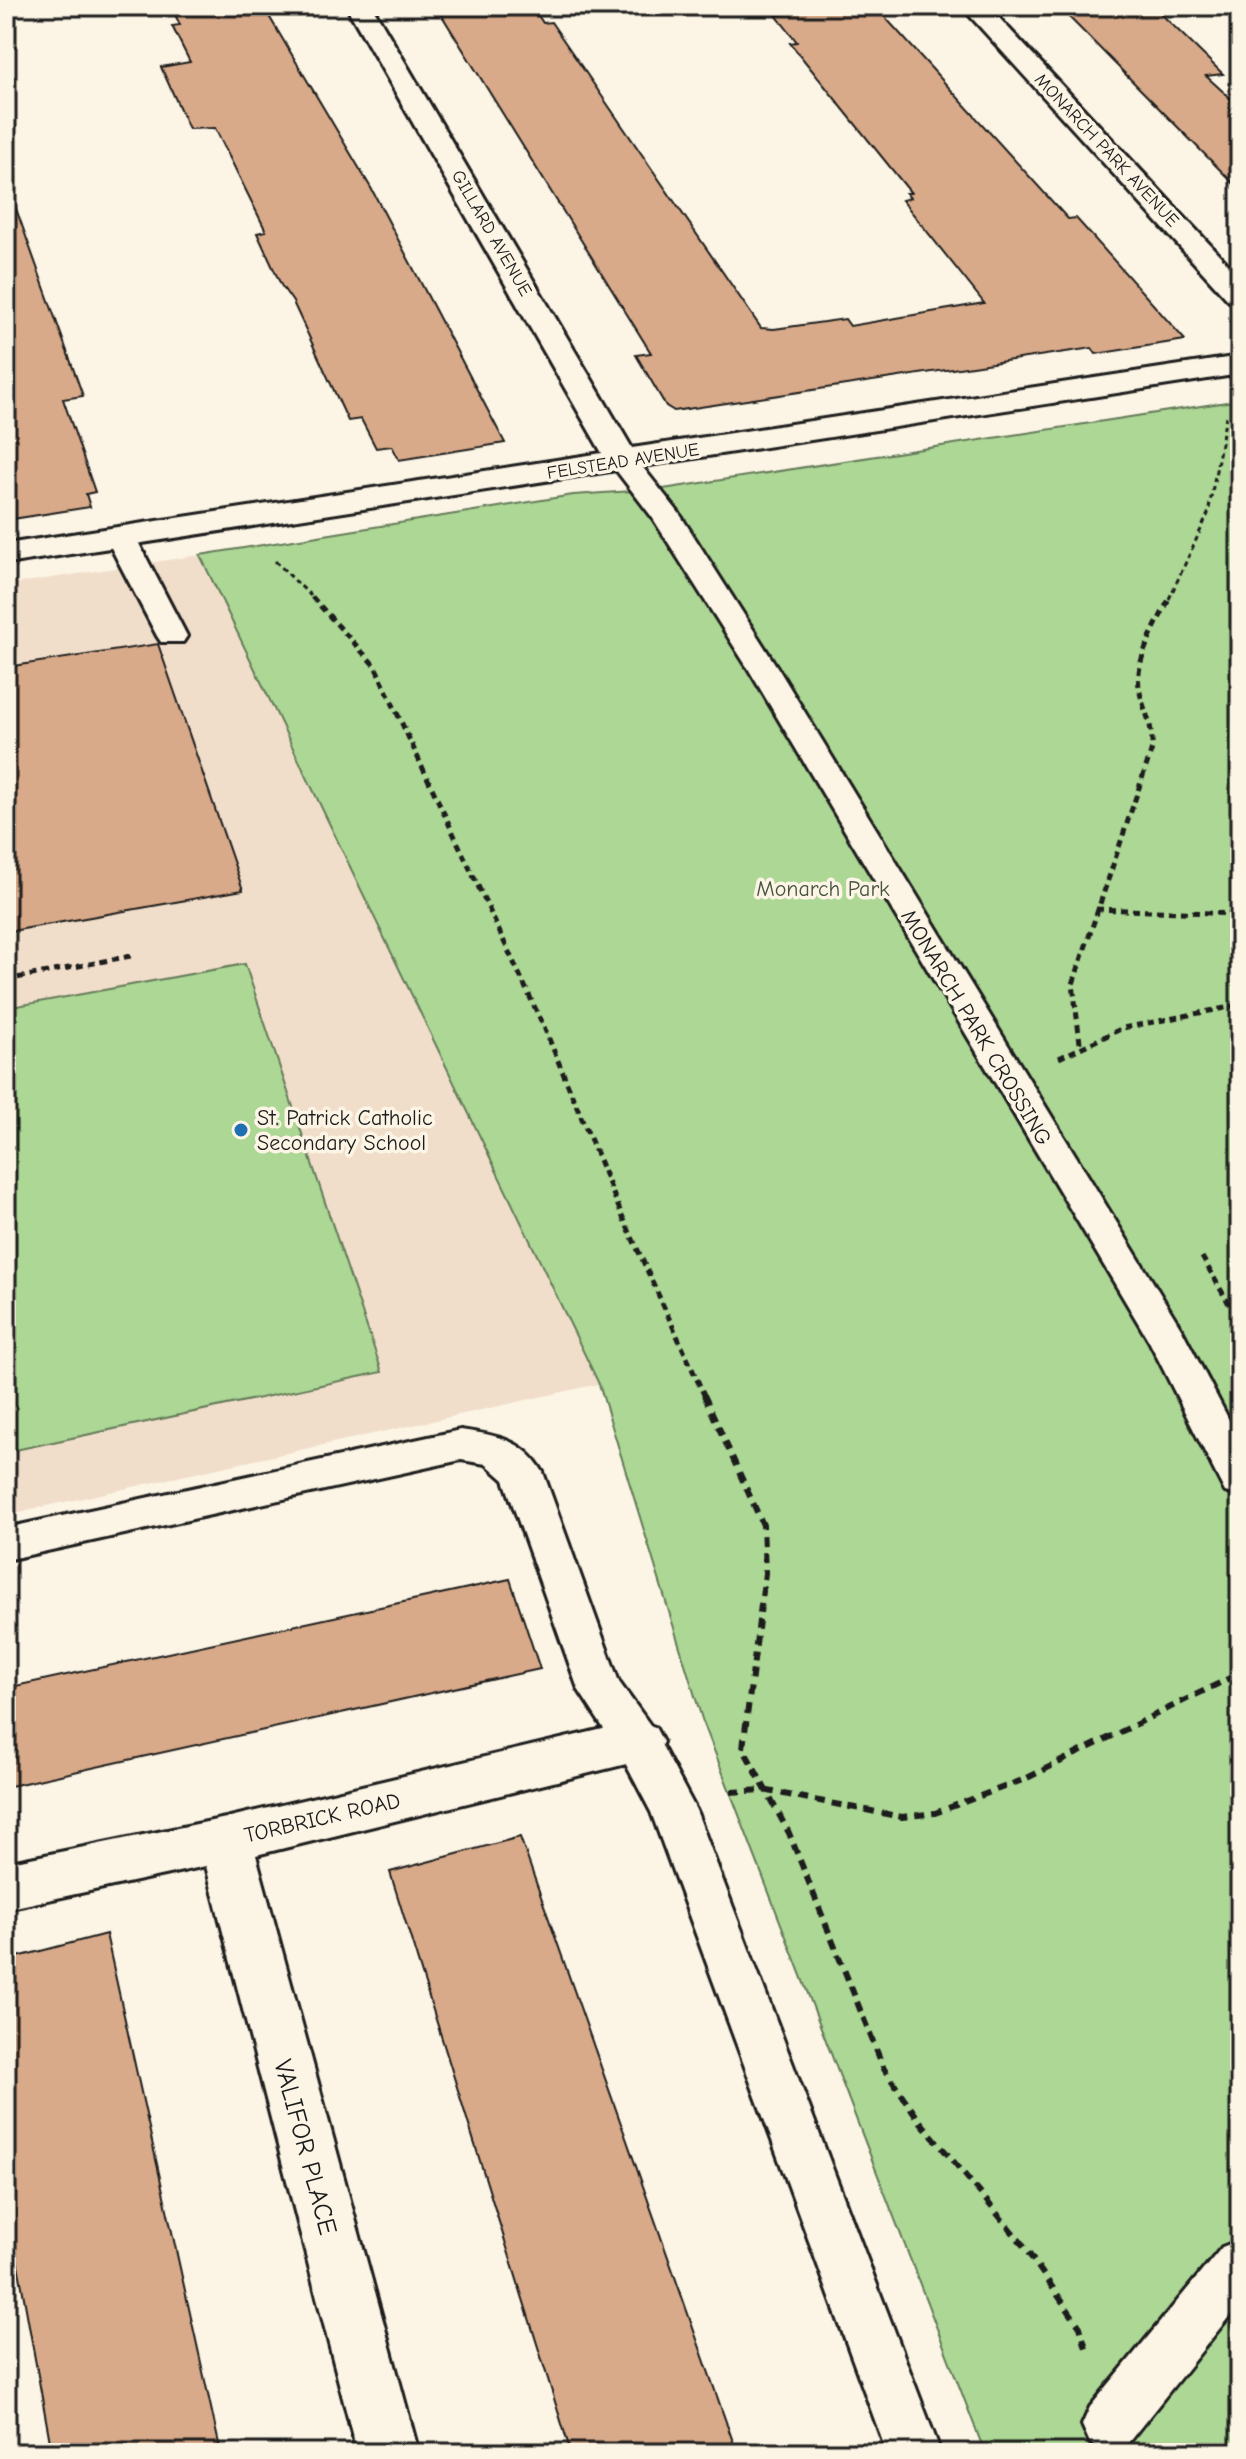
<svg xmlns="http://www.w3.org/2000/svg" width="1246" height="2459" viewBox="0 0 1246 2459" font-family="'Comic Neue',sans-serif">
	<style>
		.built { fill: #f1deca }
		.green { fill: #acd795; stroke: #647a58; stroke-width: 2 }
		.building { fill: #d8aa8a; stroke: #1c1c1c; stroke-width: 2 }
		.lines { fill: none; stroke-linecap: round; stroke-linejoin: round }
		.service-casing { stroke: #1c1c1c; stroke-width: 6 }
		.minor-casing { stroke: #1c1c1c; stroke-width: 6 }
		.path-far2 { stroke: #1c1c1c; stroke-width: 3; stroke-dasharray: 5 4; stroke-linecap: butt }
		.path-far1 { stroke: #1c1c1c; stroke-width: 5; stroke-dasharray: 7 5; stroke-linecap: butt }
		.path { stroke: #1c1c1c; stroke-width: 6; stroke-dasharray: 10 7; stroke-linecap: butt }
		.service { fill: #fcf5e5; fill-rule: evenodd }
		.minor { fill: #fcf5e5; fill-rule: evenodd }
		.poi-dot { fill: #1f6fb2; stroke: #fcf5e5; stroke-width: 3 }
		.labels { text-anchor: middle; stroke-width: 7; stroke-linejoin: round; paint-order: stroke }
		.far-street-label { font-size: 18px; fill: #1c1c1c; stroke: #fcf5e5 }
		.park-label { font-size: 22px; fill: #475440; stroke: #fcf5e5 }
		.street-label { font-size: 22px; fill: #1c1c1c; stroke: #fcf5e5 }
		.poi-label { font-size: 22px; fill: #1c1c1c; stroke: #fcf5e5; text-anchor: start }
		.near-street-label { font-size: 26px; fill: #1c1c1c; stroke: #fcf5e5 }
	</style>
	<rect width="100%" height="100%" fill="#fcf5e5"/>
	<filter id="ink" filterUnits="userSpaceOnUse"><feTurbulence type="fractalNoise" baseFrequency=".0125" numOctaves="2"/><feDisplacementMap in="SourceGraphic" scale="16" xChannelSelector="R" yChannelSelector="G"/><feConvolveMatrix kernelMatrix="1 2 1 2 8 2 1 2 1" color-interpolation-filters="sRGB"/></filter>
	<g filter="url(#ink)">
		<polygon class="built" points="200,555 599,1384 6,1515 6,585"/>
		<g class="green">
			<polygon points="1240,400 1240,2453 985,2453 702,1719 599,1384 200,555 573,495 663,489"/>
			<polygon points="245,964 382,1372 6,1452 6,1008"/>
		</g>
		<g class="building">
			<polygon points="171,6 263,6 371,188 505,443 399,460 392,446 376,448 361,419 348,421 293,302 281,285 257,233 266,231 215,128 189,129 161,67 190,62 172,26 180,25"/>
			<polygon points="436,6 532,6 543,23 551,22 761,328 774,329 845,319 850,326 984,303 902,200 910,198 906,193 911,193 790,43 797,42 776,15 788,14 781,6 875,6 1068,219 1076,218 1185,340 1096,354 1092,348 674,411 666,406 636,355 651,353"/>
			<polygon points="1058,6 1153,6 1223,74 1206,76 1240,107 1240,190"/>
			<polygon points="14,203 83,396 63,399 95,492 86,494 90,507 6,520 6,204"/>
			<polygon points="158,644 243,890 6,932 6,667"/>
			<polygon points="510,1579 540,1669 6,1787 6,1688"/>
			<polygon points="520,1837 737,2453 571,2453 390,1872"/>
			<polygon points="106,1934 221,2453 52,2453 6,2198 6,1960"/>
		</g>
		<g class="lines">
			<defs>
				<g id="service">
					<polygon points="623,452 633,455 679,513 779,670 1181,1328 1240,1441 1240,1496 1225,1492 1149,1341 749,670 652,517 609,461 613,455"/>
					<polygon points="120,527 130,530 135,536 187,636 183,642 161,642 157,636 105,536 110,530"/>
					<path d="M 461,1430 C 495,1435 524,1439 543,1472 L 619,1682 L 653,1729 L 696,1810 L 941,2453 L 887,2453 L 651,1812 L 621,1755 L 578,1689 L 504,1480 L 486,1464 L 461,1460 L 6,1560 L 6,1528 Z"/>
					<polygon points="1240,2240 1240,2303 1128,2443 1109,2451 1090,2443 1082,2425 1090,2407 1222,2247"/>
				</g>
				<g id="minor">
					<polygon points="346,6 372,6 632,448 1240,356 1240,374 6,564 6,544 602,453"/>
					<polygon points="961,6 988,6 1240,277 1240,304 1229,301"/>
					<polygon points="637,1721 655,1727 663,1742 655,1757 256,1855 419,2453 357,2453 206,1866 6,1909 6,1863 226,1818"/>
				</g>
			</defs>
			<use href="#service" class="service-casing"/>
			<use href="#minor" class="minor-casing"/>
			<g class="path-far2">
				<polyline points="275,561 314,599"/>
				<polyline points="1169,599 1208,514 1226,416"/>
			</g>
			<g class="path-far1">
				<polyline points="312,597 375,666 544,1027 621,1213 705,1397"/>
				<polyline points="1096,909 1240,914"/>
				<polyline points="6,980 131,956"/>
				<path d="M 1080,1043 L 1073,984 L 1152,749 C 1153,720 1143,712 1139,687 C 1135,658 1158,623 1170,597"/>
				<polyline points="1059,1058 1123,1028 1240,1005"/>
				<polyline points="1202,1257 1240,1323"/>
			</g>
			<g class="path">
				<polyline points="704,1395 763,1525 765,1573 743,1748 789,1833 884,2069 919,2120 1020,2241 1080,2327 1086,2348"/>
				<polyline points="731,1792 763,1790 902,1817 935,1813 1025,1779 1240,1673"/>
			</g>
			<use href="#service" class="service"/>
			<use href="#minor" class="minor"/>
		</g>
	</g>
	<circle class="poi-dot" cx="241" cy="1130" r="8"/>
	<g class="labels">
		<g class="far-street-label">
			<text transform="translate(1107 150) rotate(47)" y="6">MONARCH PARK AVENUE</text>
			<text transform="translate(492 233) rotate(60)" y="6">GILLARD AVENUE</text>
			<text transform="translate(623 461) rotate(-9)" y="6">FELSTEAD AVENUE</text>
		</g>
		<g class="park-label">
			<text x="823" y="896">Monarch Park</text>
		</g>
		<g class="street-label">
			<text transform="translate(977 1027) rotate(59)" y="8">MONARCH PARK CROSSING</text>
			<text transform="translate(322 1817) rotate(-13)" y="8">TORBRICK ROAD</text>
		</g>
		<g class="poi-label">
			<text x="257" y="1125">St. Patrick Catholic<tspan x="257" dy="25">Secondary School</tspan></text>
		</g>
		<g class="near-street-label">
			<text transform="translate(306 2147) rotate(75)" y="9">VALIFOR PLACE</text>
		</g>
	</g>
	<rect width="1246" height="2459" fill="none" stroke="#fcf5e5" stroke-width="32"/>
	<rect x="16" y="16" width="1214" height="2427" fill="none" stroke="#1c1c1c" stroke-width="3" filter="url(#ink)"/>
</svg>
